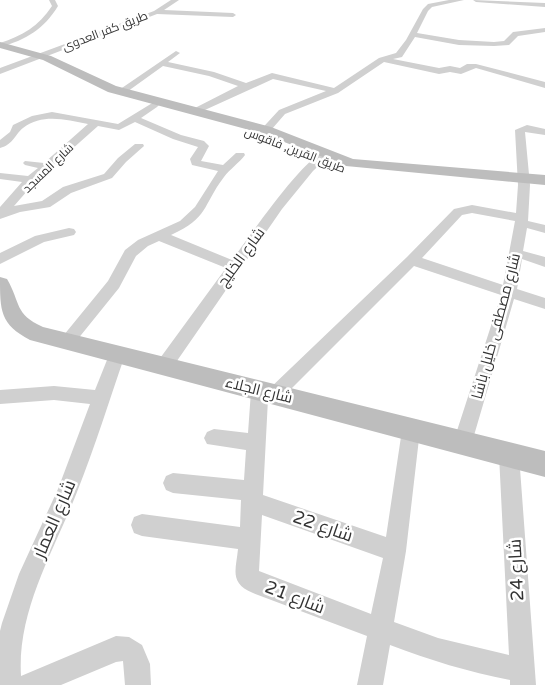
<svg xmlns="http://www.w3.org/2000/svg" width="545" height="685" viewBox="0 0 545 685" font-family="'Varela Round',Cairo,sans-serif">
	<style>
		.lines { fill: none; stroke-linecap: round; stroke-linejoin: round }
		.street { fill: #d0d0d0; fill-rule: evenodd }
		.secondary { fill: #bdbdbd; fill-rule: evenodd }
		.labels { text-anchor: middle; stroke-width: 5; stroke-linejoin: round; paint-order: stroke }
		.far-street-label { font-size: 12px; fill: #333; stroke: #fff }
		.street-label { font-size: 15px; fill: #333; stroke: #fff }
		.near-street-label { font-size: 18px; fill: #333; stroke: #fff }
	</style>
	<rect width="100%" height="100%" fill="#fff"/>
	<g class="lines">
		<g class="street">
			<path d="M 49,0 L 55,0 L 58,6 C 44,29 26,40 0,47 L 0,43 C 22,36 39,26 52,6 Z"/>
			<polygon points="171,0 179,0 164,10 233,13 236,15 233,17 157,14 0,74 0,68 154,11"/>
			<polygon points="449,0 464,0 432,7 428,11 417,33 459,40 494,42 504,41 513,32 545,28 545,32 518,36 509,45 494,46 459,45 415,37 402,57 393,59 439,68 450,66 460,68 467,64 476,64 545,82 545,88 476,68 461,74 450,72 439,74 384,62 338,93 285,114 265,137 261,138 256,135 279,110 326,91 273,79 196,114 193,113 193,109 238,86 209,76 163,66 124,94 118,94 116,92 176,51 180,53 168,62 214,72 246,83 272,73 334,88 379,58 396,53 406,40 423,9 428,4"/>
			<polygon points="473,0 545,3 545,7 476,2"/>
			<path d="M 154,102 L 159,105 L 157,107 L 141,118 L 181,135 L 204,141 L 209,146 L 201,161 L 223,165 L 236,153 L 244,153 L 245,155 C 239,163 230,169 224,177 C 202,206 209,218 171,235 L 232,260 C 248,239 304,156 326,151 L 331,154 L 313,171 L 282,209 L 170,371 L 164,373 L 158,371 L 156,366 L 158,361 L 226,268 L 159,241 L 148,246 L 136,256 L 119,288 L 73,345 L 67,347 L 61,345 L 59,341 L 108,281 L 125,250 L 138,240 L 180,221 L 195,207 L 218,171 L 192,165 L 190,159 L 198,147 L 173,139 L 135,122 L 119,130 L 98,126 L 35,182 L 14,206 L 42,201 L 63,187 L 104,174 L 118,158 L 135,144 L 143,144 L 144,146 L 126,162 L 112,178 L 71,193 L 50,207 L 20,212 L 0,219 L 0,207 L 22,182 L 0,179 L 0,173 L 28,176 L 38,168 L 25,165 L 23,163 L 25,161 L 44,163 L 88,124 C 66,120 43,113 23,128 C 16,133 13,145 0,148 L 0,140 L 10,132 L 13,125 L 32,116 L 52,112 L 118,124 Z"/>
			<path d="M 527,125 L 545,129 L 545,135 L 525,132 L 530,185 L 528,221 L 545,225 L 545,233 L 527,228 L 523,251 L 545,257 L 545,267 L 522,259 L 517,289 L 545,298 L 545,309 L 514,299 L 470,449 L 463,452 L 456,449 L 453,443 L 501,295 L 414,266 L 281,399 L 275,401 L 268,399 L 263,495 L 386,537 L 402,430 L 404,424 L 411,422 L 418,424 L 420,430 L 406,551 L 394,622 L 438,638 L 509,655 L 499,455 L 502,449 L 509,446 L 516,449 L 519,455 L 536,685 L 510,685 L 510,680 C 468,672 430,660 390,645 L 383,685 L 357,685 L 367,636 L 253,593 C 229,583 236,570 238,549 L 142,536 L 134,533 L 131,525 L 134,517 L 142,514 L 240,527 L 241,500 L 173,493 L 166,490 L 163,483 L 166,476 L 173,473 L 244,480 L 246,450 L 207,444 L 204,438 L 207,432 L 214,429 L 248,433 L 251,391 L 254,386 L 260,384 L 266,386 L 268,390 L 407,257 L 454,209 L 472,205 L 516,213 L 518,185 L 515,130 ZM 472,213 L 515,221 L 503,285 L 422,258 L 462,215 ZM 262,515 L 383,558 L 371,614 L 259,571 Z"/>
			<polygon points="69,228 74,229 76,232 74,235 44,242 0,264 0,253 35,236"/>
			<path d="M 117,348 L 123,350 L 125,355 C 109,401 95,447 77,492 C 54,551 17,610 21,676 L 116,636 L 129,637 L 142,645 L 150,664 L 151,685 L 125,685 L 123,661 L 116,662 L 61,685 L 0,685 L 0,631 L 2,623 L 19,574 L 58,489 L 90,404 L 54,400 L 0,404 L 0,390 L 54,386 L 95,390 L 111,350 Z"/>
		</g>
		<g class="secondary">
			<polygon points="0,42 51,56 116,86 271,127 353,159 545,175 545,185 346,166 261,133 108,92 43,60 0,48"/>
			<path d="M 0,277 L 7,279 C 21,303 14,314 43,327 L 545,451 L 545,477 L 30,340 C 0,324 0,311 0,277 Z"/>
		</g>
	</g>
	<g class="labels">
		<g class="far-street-label">
			<text transform="translate(105 31) rotate(-21)" y="4">طريق كفر العدوى</text>
			<text transform="translate(295 150) rotate(21)" y="4">طريق القرين, فاقوس</text>
			<text transform="translate(48 168) rotate(-44)" y="4">شارع المسجد</text>
		</g>
		<g class="street-label">
			<text transform="translate(241 257) rotate(-54)" y="5">شارع الخليج</text>
			<text transform="translate(496 326) rotate(-75)" y="5">شارع مصطفى خليل باشا</text>
			<text transform="translate(259 390) rotate(14)" y="5">شارع الجلاء</text>
		</g>
		<g class="near-street-label">
			<text transform="translate(54 519) rotate(-67)" y="6">شارع العمار</text>
			<text transform="translate(323 526) rotate(19)" y="6">شارع 22</text>
			<text transform="translate(516 570) rotate(-93)" y="6">شارع 24</text>
			<text transform="translate(295 597) rotate(21)" y="6">شارع 21</text>
		</g>
	</g>
</svg>
